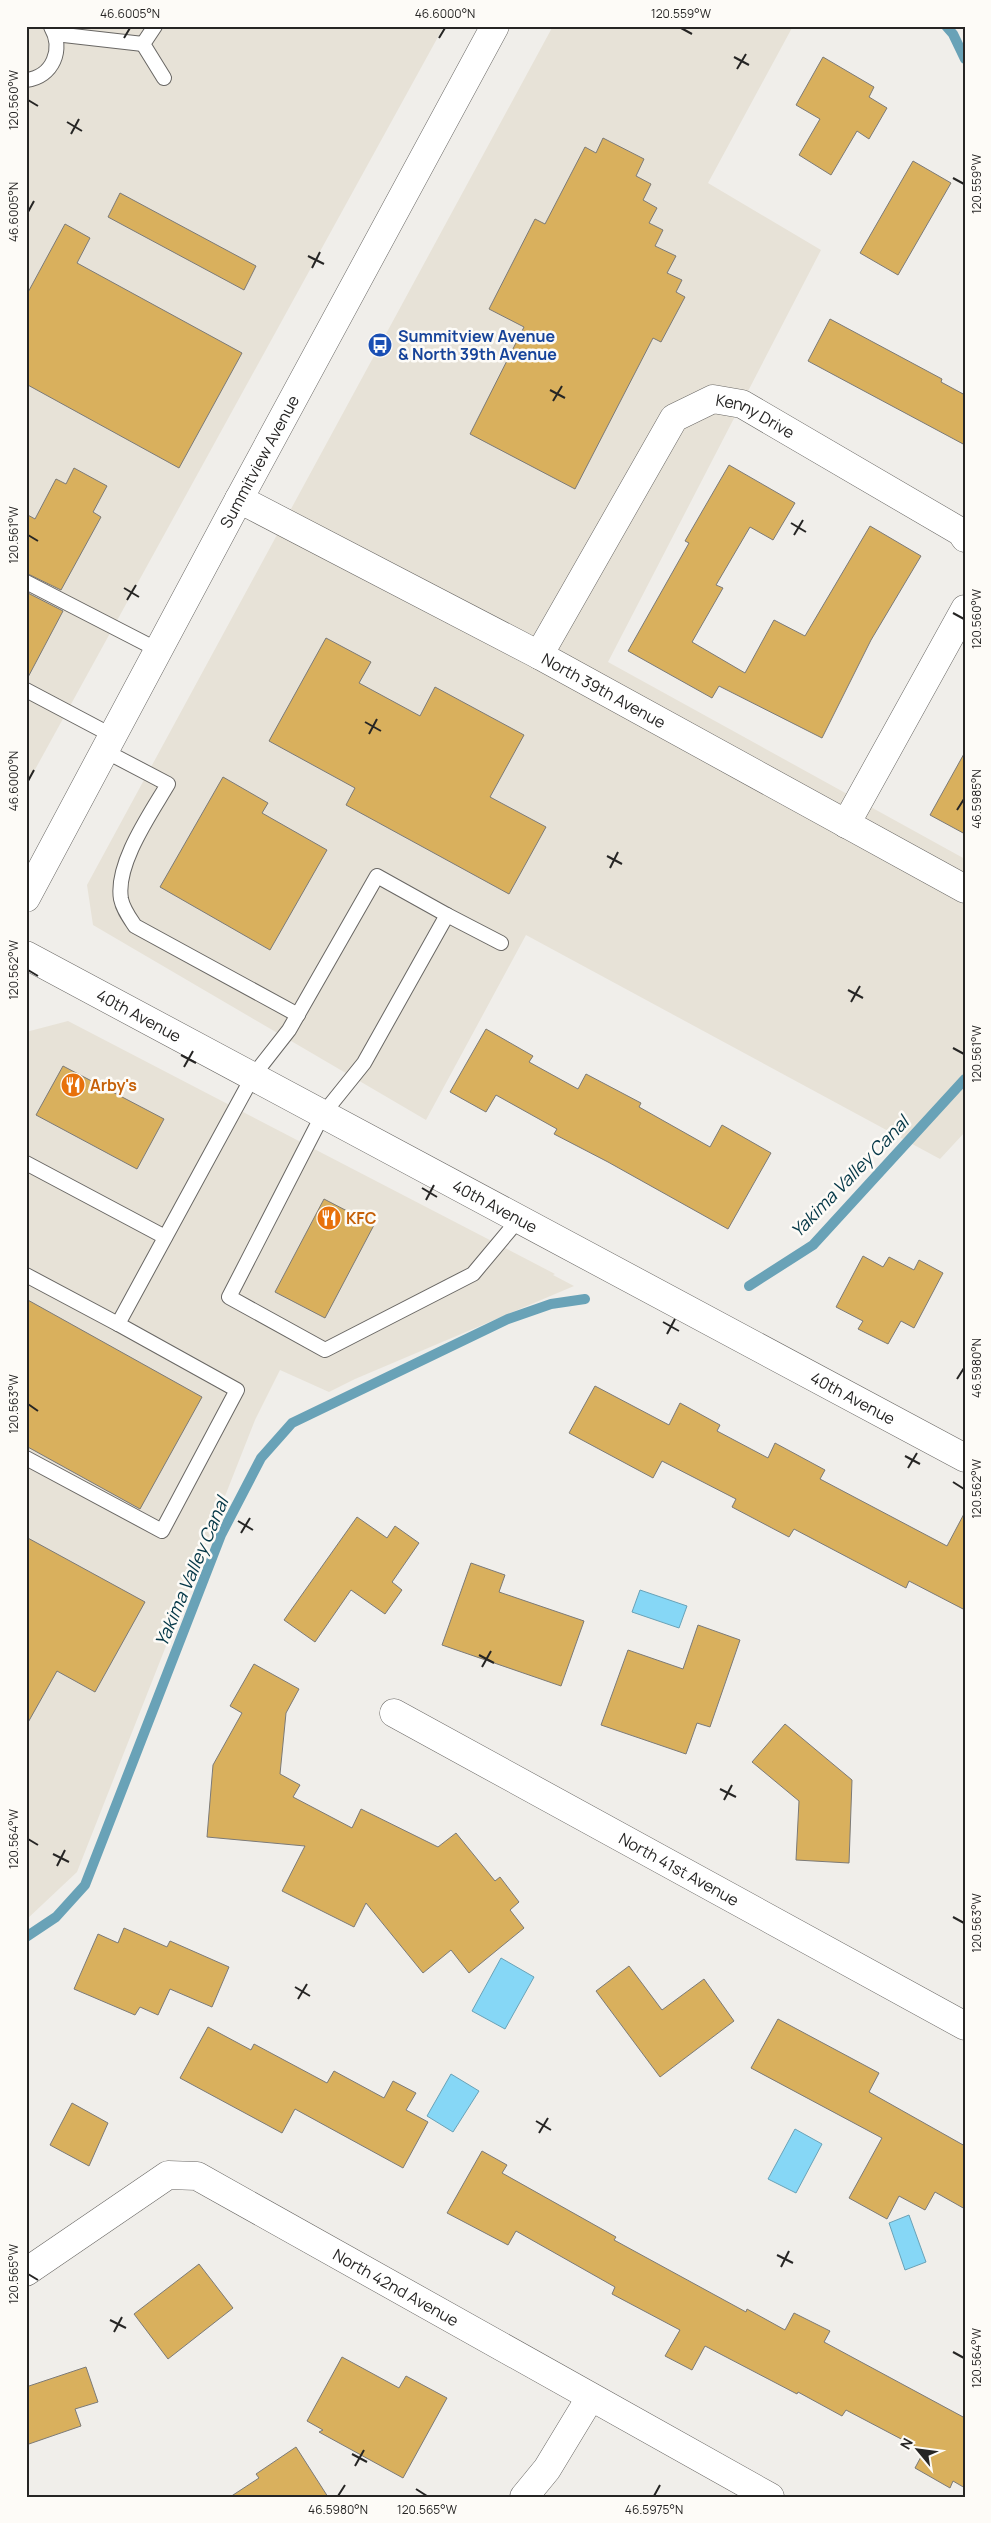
<svg xmlns="http://www.w3.org/2000/svg" width="991" height="2523" viewBox="0 0 991 2523" font-family="Manrope,sans-serif">
	<style>
		.built { fill: #e7e2d7 }
		.water { fill: #86d7f6; stroke: #69a2b7 }
		.lines { fill: none; stroke-linecap: round; stroke-linejoin: round }
		.stream { stroke: #69a2b7; stroke-width: 10 }
		.building { fill: #d9b05d; stroke: #7c7a77 }
		.lane-casing { stroke: #696764; stroke-width: 16 }
		.street-casing { stroke: #696764; stroke-width: 29 }
		.secondary-casing { stroke: #696764; stroke-width: 29 }
		.primary-casing { stroke: #696764; stroke-width: 29 }
		.lane { stroke: #fff; stroke-width: 14 }
		.street { stroke: #fff; stroke-width: 28 }
		.secondary { stroke: #fff; stroke-width: 28 }
		.primary { stroke: #fff; stroke-width: 28 }
		.ticks { fill: none; stroke: #262524; stroke-width: 2 }
		.labels { text-anchor: middle; stroke-width: 5; stroke-linejoin: round; paint-order: stroke }
		.transit-label { font-size: 16px; font-weight: bold; fill: #164399; stroke: #fdfbf7; text-anchor: start }
		.street-label { font-size: 16px; fill: #262524; stroke: #fdfbf7 }
		.food-label { font-size: 16px; font-weight: bold; fill: #c56008; stroke: #fdfbf7; text-anchor: start }
		.water-label { font-size: 18px; font-style: italic; fill: #033646; stroke: #fdfbf7 }
		.neatline { fill: none; stroke: #262524; stroke-width: 2 }
		.ticks-label { font-size: 12px; text-anchor: middle; fill: #262524 }
	</style>
	<rect width="100%" height="100%" fill="#f0eeea"/>
	<g class="built">
		<polygon points="26,26 444,26 26,786"/>
		<polygon points="553,26 793,26 708,183 821,250 608,662 965,859 965,1132 940,1159 526,935 426,1120 93,925 87,885"/>
		<polygon points="68,1021 555,1274 553,1275 574,1286 355,1379 329,1392 280,1370 255,1420 77,1872 26,1920 26,1032"/>
	</g>
	<g class="water">
		<polygon points="640,1590 687,1606 679,1628 632,1612"/>
		<polygon points="501,1958 534,1977 505,2029 472,2011"/>
		<polygon points="451,2074 479,2091 453,2132 427,2116"/>
		<polygon points="795,2129 822,2144 796,2193 768,2179"/>
		<polygon points="909,2215 926,2262 905,2270 889,2223"/>
	</g>
	<g class="lines">
		<g class="stream">
			<polyline points="946,26 953,34 965,59"/>
			<polyline points="749,1286 813,1245 965,1079"/>
			<polyline points="26,1937 56,1917 85,1885 221,1535 261,1458 292,1423 508,1319 551,1304 585,1299"/>
		</g>
	</g>
	<g class="building">
		<polygon points="823,57 874,87 869,97 887,108 869,139 857,131 831,175 799,155 820,119 796,105"/>
		<polygon points="603,138 644,159 636,176 651,184 643,200 657,208 649,223 663,230 655,246 676,256 667,273 682,280 676,292 685,297 661,342 653,338 575,489 470,434 524,327 489,309 535,219 545,224 585,147 596,153"/>
		<polygon points="913,161 951,183 898,275 860,253"/>
		<polygon points="120,193 256,266 244,290 108,217"/>
		<polygon points="65,224 90,238 77,263 242,353 179,468 26,384 26,296"/>
		<polygon points="830,319 942,379 941,382 965,395 965,445 808,361"/>
		<polygon points="729,465 795,503 773,540 750,527 716,585 723,588 692,642 745,673 774,620 805,636 870,526 921,556 871,640 822,738 719,686 712,698 628,651 689,543 685,541"/>
		<polygon points="74,468 107,486 93,512 101,517 61,590 26,573 26,514 35,519 56,479 66,484"/>
		<polygon points="26,592 63,611 26,681"/>
		<polygon points="326,638 371,662 359,683 420,716 435,687 524,735 490,797 546,827 509,894 346,805 355,788 269,741"/>
		<polygon points="965,752 965,834 930,815"/>
		<polygon points="223,777 268,803 262,813 327,850 270,950 160,887"/>
		<polygon points="486,1029 533,1056 529,1062 578,1089 586,1074 641,1103 639,1107 710,1147 722,1125 771,1153 728,1229 608,1162 554,1134 557,1129 496,1095 486,1112 450,1092"/>
		<polygon points="63,1066 164,1119 137,1169 36,1115"/>
		<polygon points="324,1199 374,1225 325,1318 275,1292"/>
		<polygon points="863,1256 883,1267 889,1257 914,1270 919,1260 943,1273 914,1328 901,1321 888,1344 858,1329 863,1321 836,1307"/>
		<polygon points="26,1299 202,1397 140,1509 26,1446"/>
		<polygon points="595,1386 669,1425 680,1403 720,1425 717,1431 768,1458 775,1443 825,1470 820,1479 947,1546 965,1512 965,1610 909,1581 906,1588 794,1529 789,1537 732,1507 736,1499 662,1461 653,1478 569,1433"/>
		<polygon points="357,1517 387,1538 395,1526 419,1543 392,1582 402,1590 385,1614 351,1590 315,1642 284,1620"/>
		<polygon points="26,1537 145,1602 95,1692 57,1671 26,1726"/>
		<polygon points="471,1563 505,1575 499,1592 584,1621 561,1686 442,1645"/>
		<polygon points="698,1625 740,1640 710,1727 697,1723 686,1754 601,1725 628,1650 683,1669"/>
		<polygon points="254,1664 299,1689 286,1713 280,1774 300,1785 293,1797 352,1828 361,1809 438,1847 456,1833 495,1881 500,1877 519,1902 510,1910 524,1928 469,1973 451,1950 423,1973 366,1903 354,1927 282,1891 305,1846 207,1837 213,1765 242,1713 230,1706"/>
		<polygon points="785,1724 852,1780 849,1863 796,1860 799,1801 752,1762"/>
		<polygon points="124,1928 167,1947 170,1941 229,1967 212,2007 170,1989 158,2015 140,2007 135,2015 74,1989 98,1934 118,1943"/>
		<polygon points="629,1966 662,2010 704,1979 734,2021 660,2077 596,1991"/>
		<polygon points="778,2019 879,2073 869,2092 965,2146 965,2209 935,2192 925,2210 899,2196 887,2219 849,2198 882,2138 751,2068"/>
		<polygon points="208,2027 251,2050 254,2044 327,2083 334,2071 384,2098 393,2081 416,2093 406,2110 428,2122 403,2168 295,2109 282,2133 180,2078"/>
		<polygon points="72,2103 108,2123 89,2166 50,2145"/>
		<polygon points="482,2151 507,2165 502,2173 616,2237 614,2240 746,2312 747,2309 785,2330 794,2313 830,2331 824,2342 965,2418 965,2488 953,2481 950,2488 915,2468 924,2451 846,2410 842,2416 798,2392 797,2394 705,2346 692,2370 665,2356 680,2330 612,2294 615,2287 516,2231 508,2245 447,2213"/>
		<polygon points="199,2264 233,2308 168,2359 134,2314"/>
		<polygon points="342,2357 399,2388 406,2376 447,2398 403,2478 319,2432 323,2430 307,2421"/>
		<polygon points="86,2367 98,2402 75,2409 81,2426 26,2445 26,2387"/>
		<polygon points="296,2447 328,2497 230,2497 259,2478 256,2474"/>
	</g>
	<g class="lines">
		<defs>
			<g id="lane">
				<polyline points="155,26 143,44 164,78"/>
				<polyline points="55,34 143,44"/>
				<path d="M 26,80 C 53,77 64,49 51,27"/>
				<polyline points="26,582 158,650"/>
				<polyline points="26,690 113,736"/>
				<path d="M 105,751 L 168,784 C 151,813 115,864 121,899 C 123,909 129,917 135,926 L 298,1015"/>
				<polyline points="501,943 447,915 364,1063 323,1114 229,1297 325,1350 473,1274 519,1219"/>
				<polyline points="26,1163 165,1237"/>
				<polyline points="26,1275 118,1324"/>
				<polyline points="26,1458 162,1531 237,1390 118,1324 253,1076 289,1030 377,876 447,915"/>
			</g>
			<g id="street">
				<path id="s1" d="M 239,499 L 539,655 L 965,889"/>
				<path id="s2" d="M 539,655 L 674,418 L 713,399 L 742,404 L 961,532 L 965,538"/>
				<polyline points="846,824 965,609"/>
				<path id="s3" d="M 394,1713 L 965,2026"/>
				<path id="s4" d="M 26,2272 L 168,2175 L 197,2176 L 770,2497"/>
				<polyline points="524,2497 547,2469 590,2398"/>
			</g>
			<g id="secondary">
				<path id="s5" d="M 26,898 L 239,499 L 495,26"/>
			</g>
			<g id="primary">
				<path id="s6" d="M 26,955 L 965,1458"/>
			</g>
		</defs>
		<use href="#lane" class="lane-casing"/>
		<use href="#street" class="street-casing"/>
		<use href="#secondary" class="secondary-casing"/>
		<use href="#primary" class="primary-casing"/>
		<use href="#lane" class="lane"/>
		<use href="#street" class="street"/>
		<use href="#secondary" class="secondary"/>
		<use href="#primary" class="primary"/>
	</g>
	<path class="ticks" d="M 681,28 L 692,34M 124,38 L 130,28M 439,38 L 445,28M 734,57 L 749,65M 737,69 L 746,54M 28,100 L 38,106M 67,122 L 82,131M 71,134 L 79,119M 953,178 L 964,184M 28,212 L 34,201M 308,256 L 324,264M 312,268 L 320,252M 550,390 L 565,398M 553,401 L 562,386M 791,523 L 806,532M 28,535 L 38,541M 794,535 L 803,520M 124,588 L 139,597M 127,600 L 136,585M 953,613 L 964,619M 365,722 L 381,731M 369,734 L 377,719M 28,781 L 34,770M 957,810 L 964,799M 607,856 L 622,864M 610,868 L 618,852M 28,970 L 38,976M 848,990 L 863,998M 851,1002 L 860,986M 953,1048 L 964,1054M 181,1055 L 196,1063M 184,1067 L 193,1051M 422,1188 L 437,1197M 426,1200 L 434,1185M 663,1322 L 679,1331M 667,1334 L 675,1319M 957,1379 L 964,1368M 28,1404 L 38,1411M 905,1456 L 920,1464M 908,1468 L 917,1453M 953,1482 L 964,1489M 238,1521 L 253,1530M 241,1533 L 250,1518M 479,1655 L 494,1663M 482,1667 L 491,1651M 720,1789 L 736,1797M 724,1800 L 732,1785M 28,1839 L 38,1845M 53,1854 L 69,1862M 57,1866 L 65,1850M 953,1917 L 964,1923M 295,1987 L 310,1996M 298,1999 L 307,1984M 536,2121 L 551,2130M 539,2133 L 548,2118M 777,2255 L 793,2263M 781,2267 L 789,2251M 28,2274 L 38,2280M 110,2320 L 126,2328M 114,2332 L 122,2317M 953,2352 L 964,2358M 352,2454 L 367,2462M 355,2466 L 364,2450M 416,2489 L 427,2496M 338,2496 L 345,2485M 654,2496 L 660,2485"/>
	<defs>
		<symbol id="bus-disc" viewBox="-11 -11 22 22"><circle r="9.5" fill="#1a4fb4" stroke="#fdfbf7"/><path d="M-5-6H5V4H4V6H2V4H-2V6H-4V4H-5ZM-3.5-4V0h7V-4ZM-3.5 1.2v1.5H-2V1.2ZM2 1.2v1.5H3.5V1.2Z" fill="#fff"/></symbol>
		<symbol id="restaurant-disc" viewBox="-11 -11 22 22"><circle r="9.5" fill="#e8710a" stroke="#fdfbf7"/><path d="M-5-6h1v4h1v-4h1v4h1v-4h1v5L-1.5 .5V6h-2V.5L-5-1ZM5-6V6H3V1.5H1.5Q1.5-4 5-6Z" fill="#fff"/></symbol>
	</defs>
	<g fill-rule="evenodd">
		<use href="#bus-disc" x="366" y="331" width="28" height="28"/>
		<use href="#restaurant-disc" x="59" y="1071" width="28" height="28"/>
		<use href="#restaurant-disc" x="315" y="1204" width="28" height="28"/>
	</g>
	<g class="labels">
		<g class="transit-label">
			<text x="398" y="342">Summitview Avenue<tspan x="398" dy="18">&amp; North 39th Avenue</tspan></text>
		</g>
		<g class="street-label">
			<text dy="6" stroke="none"><textPath href="#s2" startOffset="362">Kenny Drive</textPath></text>
			<text dy="6" stroke="none"><textPath href="#s5" startOffset="495">Summitview Avenue</textPath></text>
			<text dy="6" stroke="none"><textPath href="#s1" startOffset="412">North 39th Avenue</textPath></text>
			<text dy="6" stroke="none"><textPath href="#s6" startOffset="128">40th Avenue</textPath></text>
			<text dy="6" stroke="none"><textPath href="#s6" startOffset="532">40th Avenue</textPath></text>
			<text dy="6" stroke="none"><textPath href="#s6" startOffset="938">40th Avenue</textPath></text>
			<text dy="6" stroke="none"><textPath href="#s3" startOffset="325">North 41st Avenue</textPath></text>
			<text dy="6" stroke="none"><textPath href="#s4" startOffset="429">North 42nd Avenue</textPath></text>
		</g>
		<g class="food-label">
			<text x="90" y="1091">Arby's</text>
			<text x="346" y="1224">KFC</text>
		</g>
		<g class="water-label">
			<text transform="translate(850 1177) rotate(-46)" y="6">Yakima Valley Canal</text>
			<text transform="translate(192 1572) rotate(-67)" y="6">Yakima Valley Canal</text>
		</g>
	</g>
	<rect width="991" height="2523" fill="none" stroke="#fdfbf7" stroke-width="55"/>
	<g transform="translate(918 2450) rotate(299)" stroke="#fdfbf7" stroke-width="4" paint-order="stroke">
	<path d="M0-4L9 19L0 12L-9 19Z" fill="#262524"/>
	<text y="-8" font-size="14" font-weight="bold" text-anchor="middle" fill="#262524">N</text>
	</g>
	<rect x="28" y="28" width="936" height="2468" class="neatline"/>
	<g class="ticks-label">
		<text x="130" y="18">46.6005°N</text>
		<text x="445" y="18">46.6000°N</text>
		<text x="681" y="18">120.559°W</text>
		<text transform="translate(14 100) rotate(-90)" y="4">120.560°W</text>
		<text transform="translate(977 184) rotate(-90)" y="4">120.559°W</text>
		<text transform="translate(14 212) rotate(-90)" y="4">46.6005°N</text>
		<text transform="translate(14 535) rotate(-90)" y="4">120.561°W</text>
		<text transform="translate(977 619) rotate(-90)" y="4">120.560°W</text>
		<text transform="translate(14 781) rotate(-90)" y="4">46.6000°N</text>
		<text transform="translate(977 799) rotate(-90)" y="4">46.5985°N</text>
		<text transform="translate(14 970) rotate(-90)" y="4">120.562°W</text>
		<text transform="translate(977 1054) rotate(-90)" y="4">120.561°W</text>
		<text transform="translate(977 1368) rotate(-90)" y="4">46.5980°N</text>
		<text transform="translate(14 1404) rotate(-90)" y="4">120.563°W</text>
		<text transform="translate(977 1489) rotate(-90)" y="4">120.562°W</text>
		<text transform="translate(14 1839) rotate(-90)" y="4">120.564°W</text>
		<text transform="translate(977 1923) rotate(-90)" y="4">120.563°W</text>
		<text transform="translate(14 2274) rotate(-90)" y="4">120.565°W</text>
		<text transform="translate(977 2358) rotate(-90)" y="4">120.564°W</text>
		<text x="338" y="2514">46.5980°N</text>
		<text x="427" y="2514">120.565°W</text>
		<text x="654" y="2514">46.5975°N</text>
	</g>
</svg>
